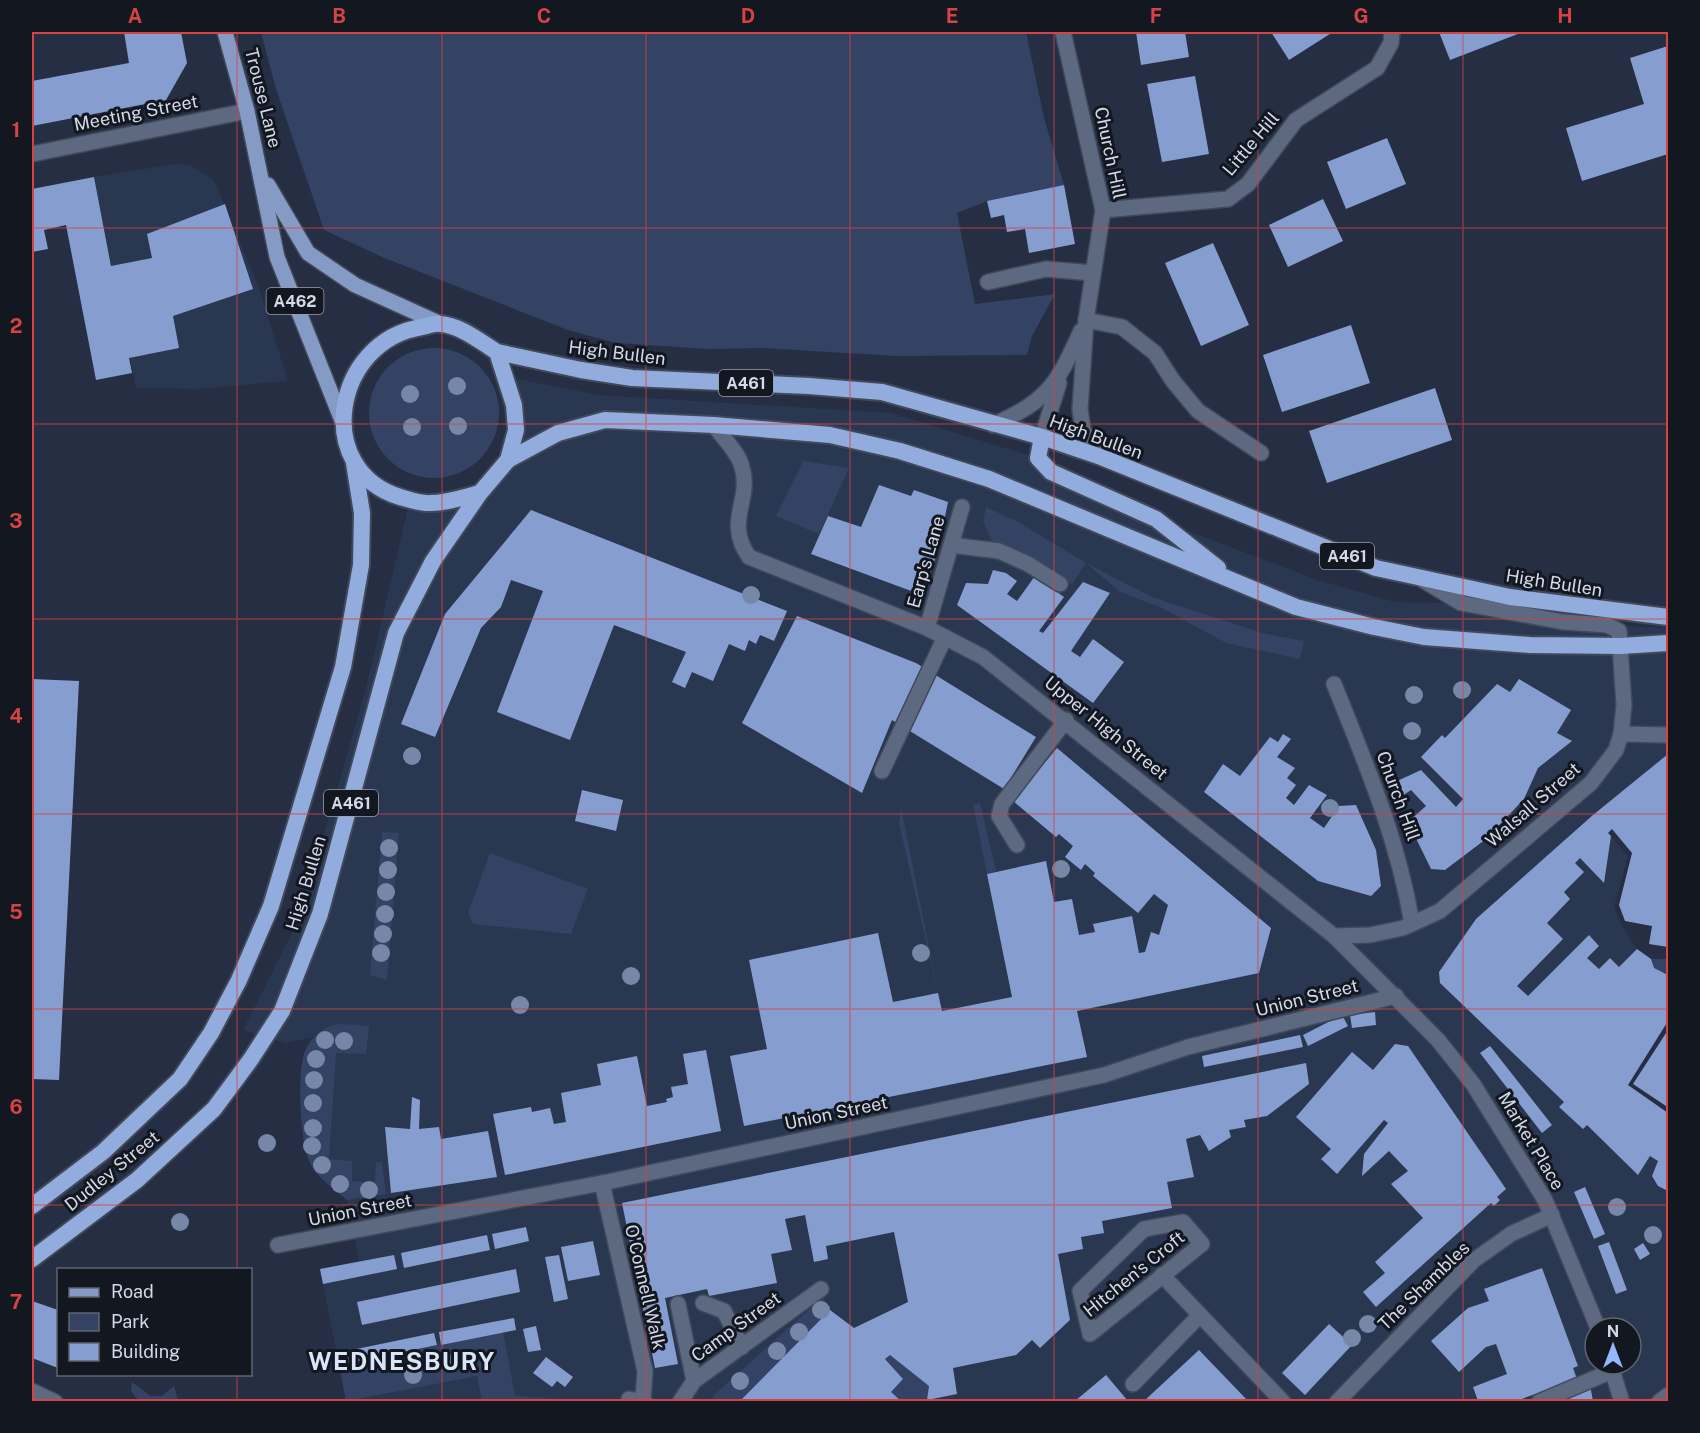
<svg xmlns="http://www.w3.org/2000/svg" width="1700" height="1433" viewBox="0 0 1700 1433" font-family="'Public Sans',sans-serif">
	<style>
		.built { fill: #2a3751; fill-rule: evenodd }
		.green { fill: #344364 }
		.building { fill: #869ecf }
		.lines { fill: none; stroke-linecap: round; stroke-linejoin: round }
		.service-casing { stroke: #40495a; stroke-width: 18 }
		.pedestrian-casing { stroke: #40495a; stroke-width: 18 }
		.minor-casing { stroke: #40495a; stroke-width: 18 }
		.tertiary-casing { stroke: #40495a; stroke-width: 18 }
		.primary-casing { stroke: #40495a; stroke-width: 18 }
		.trunk-casing { stroke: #40495a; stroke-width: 20 }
		.service { stroke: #5d6980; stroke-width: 15 }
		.pedestrian { stroke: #5d6980; stroke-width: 15 }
		.minor { stroke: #5d6980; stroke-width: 15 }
		.tertiary { stroke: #5d6980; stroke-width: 15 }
		.primary { stroke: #859bc6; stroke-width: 15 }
		.trunk { stroke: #92acde; stroke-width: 16 }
		.tree { fill: #7687a7 }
		.grid { fill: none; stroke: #d64345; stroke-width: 1.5; stroke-opacity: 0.55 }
		.labels { text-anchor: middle; stroke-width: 6; stroke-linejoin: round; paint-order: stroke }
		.shield { fill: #121720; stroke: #999fab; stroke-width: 1.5 }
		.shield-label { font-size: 16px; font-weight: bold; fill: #d3d9e7 }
		.street-label { font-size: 18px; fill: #d3d9e7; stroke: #121720 }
		.district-label { font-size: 24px; font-weight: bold; letter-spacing: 1.5px; fill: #dae5fa; stroke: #121720 }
		.neatline { fill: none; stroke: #d64345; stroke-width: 2 }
		.grid-label { font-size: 20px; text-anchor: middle; font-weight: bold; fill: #d64345 }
	</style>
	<rect width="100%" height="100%" fill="#252e43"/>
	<g class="built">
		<polygon points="175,164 190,165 214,180 258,285 288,381 198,389 136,388 94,177"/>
		<path d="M 507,377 L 599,395 L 891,413 L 1038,458 L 1156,519 L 1318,580 L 1395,602 L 1461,603 L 1607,625 L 1668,628 L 1668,754 L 1593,815 L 1628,856 L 1614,907 L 1622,926 L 1637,949 L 1651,959 L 1668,959 L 1668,1021 L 1628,1085 L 1668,1113 L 1668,1401 L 346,1401 L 320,1269 L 359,1261 L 347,1200 L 316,1173 L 303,1141 L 302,1075 L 304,1054 L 314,1037 L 286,1043 L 243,1030 L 291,935 L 325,831 L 367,684 L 410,499 L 480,493 L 516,430 ZM 1595,1328 L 1631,1328 L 1631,1364 L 1595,1364 Z"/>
	</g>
	<g class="green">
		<polygon points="261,32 1026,32 1044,118 1064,185 987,201 957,213 975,304 1055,294 1032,336 1027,355 895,356 764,348 708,349 616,343 568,330 382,257 324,230 276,89"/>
		<circle cx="434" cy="413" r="65"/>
		<polygon points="803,461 849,468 819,534 776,516"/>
		<polygon points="986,507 1020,523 1086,563 1152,597 1262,633 1304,641 1300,659 1226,643 1162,608 1120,592 1086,563 1072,584 1027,558 994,546 983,521"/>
		<polygon points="980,803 996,871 987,874 973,804"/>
		<polygon points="901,808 938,993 899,823"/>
		<polygon points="382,832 399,833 387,980 370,975"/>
		<polygon points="490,853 588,889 571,934 473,924 468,913"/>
		<polygon points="1651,959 1668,959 1668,975 1654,968"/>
		<path d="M 341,1024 L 369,1026 L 366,1054 L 336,1053 L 329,1159 L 352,1161 L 352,1181 L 375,1182 L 376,1162 L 382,1162 L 386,1194 L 347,1200 C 335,1189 318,1179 311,1165 C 300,1145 297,1076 304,1054 C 310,1037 323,1026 341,1024 Z"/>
		<polygon points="823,1297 830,1310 740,1401 712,1402 714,1395"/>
		<polygon points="503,1332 515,1396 587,1401 482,1401 477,1376 346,1401 339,1365"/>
		<polygon points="890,1355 929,1386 927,1401 901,1401 891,1392 903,1379 885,1359"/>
		<polygon points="132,1382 150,1396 162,1396 174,1386 178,1401 139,1401 131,1391"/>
	</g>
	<g class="building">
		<polygon points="124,32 181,32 187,63 166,100 32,126 32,81 129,63"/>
		<polygon points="1136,32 1185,32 1189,57 1141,65"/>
		<polygon points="1271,32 1333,32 1289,60"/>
		<polygon points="1439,32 1523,32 1450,60"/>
		<polygon points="1668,46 1668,154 1582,181 1566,128 1644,104 1630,58"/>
		<polygon points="1195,76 1209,154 1162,162 1147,84"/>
		<polygon points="1387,138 1406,184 1346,209 1327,162"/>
		<polygon points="94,177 111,266 152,258 147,234 225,204 253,289 173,316 179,348 129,358 132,373 96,380 66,225 44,230 48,249 32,252 32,189"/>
		<polygon points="1064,185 1075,244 1029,253 1025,229 1007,232 1004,215 991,218 987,201"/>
		<polygon points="1323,199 1343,241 1288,267 1269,225"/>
		<polygon points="1213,243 1249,325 1201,346 1165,263"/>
		<polygon points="1351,325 1370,383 1282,412 1263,355"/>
		<polygon points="1435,388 1452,440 1327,483 1309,431"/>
		<polygon points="879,485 911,496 914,490 948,502 938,551 922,595 811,554 828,516 861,527"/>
		<polygon points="531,510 787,611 774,641 760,635 756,644 749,640 745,651 729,644 713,681 692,672 685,688 672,682 686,652 614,625 570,740 497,712 543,591 511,580 501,607 481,628 435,737 401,724 445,614"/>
		<polygon points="993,570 1006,573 1017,581 1007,594 1017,601 1035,576 1064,597 1039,631 1043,633 1083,582 1110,593 1071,651 1080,657 1093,639 1124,662 1093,703 957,605 966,583 988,584"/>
		<polygon points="797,616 916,663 1036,737 1004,789 892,720 862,793 742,723"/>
		<polygon points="32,679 79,681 59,1080 32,1079"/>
		<polygon points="1519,679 1571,710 1557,733 1572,741 1538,768 1524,799 1486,839 1445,870 1431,869 1408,822 1426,806 1411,790 1399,798 1395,782 1421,770 1456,807 1463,799 1421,757 1442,735 1445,738 1497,684 1510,692"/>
		<polygon points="1283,734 1291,739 1277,757 1295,768 1287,778 1296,785 1286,798 1294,805 1309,785 1327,795 1310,818 1324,828 1339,806 1356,805 1376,850 1381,886 1371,896 1318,881 1204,792 1223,764 1240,776 1270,737 1278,742"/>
		<polygon points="1057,748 1271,928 1259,973 1077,1011 1087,1057 744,1126 730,1056 767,1049 749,960 878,933 893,1002 938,993 942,1011 1012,997 987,874 1046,861 1054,902 1072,899 1079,935 1095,932 1093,924 1132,916 1139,953 1145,952 1151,932 1159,935 1168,905 1154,894 1138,913 1093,876 1095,873 1085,864 1081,870 1065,857 1073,846 1059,834 1056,837 1013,801"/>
		<polygon points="1668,754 1668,947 1649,944 1652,926 1625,921 1619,905 1632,853 1612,829 1608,833 1611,836 1604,883 1580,858 1575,863 1584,872 1564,892 1570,899 1547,923 1563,939 1517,986 1528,996 1589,935 1599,946 1587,958 1599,969 1610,958 1619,967 1637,949 1651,959 1654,968 1668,975 1668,1021 1628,1085 1668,1113 1668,1191 1658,1186 1652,1176 1658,1161 1650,1156 1638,1175 1587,1125 1583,1129 1559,1107 1564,1102 1440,983 1439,972 1476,919 1593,815"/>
		<polygon points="582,790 623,800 616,831 575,821"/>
		<polygon points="1375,1012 1376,1025 1352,1028 1350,1015"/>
		<polygon points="1342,1015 1348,1026 1308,1046 1303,1035"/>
		<polygon points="1668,1030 1668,1103 1666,1106 1633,1084"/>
		<polygon points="1300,1035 1303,1047 1204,1067 1202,1056"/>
		<polygon points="1395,1044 1408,1046 1506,1189 1497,1197 1500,1200 1494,1206 1491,1203 1376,1307 1363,1292 1385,1273 1375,1262 1423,1218 1391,1184 1408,1171 1389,1151 1362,1176 1364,1154 1388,1123 1384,1120 1337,1174 1321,1159 1331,1149 1296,1117 1352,1052 1373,1070"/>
		<polygon points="1490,1046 1552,1125 1542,1133 1480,1053"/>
		<polygon points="706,1050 721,1131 505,1175 493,1114 531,1107 532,1112 550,1108 554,1124 566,1122 561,1093 601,1085 597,1064 637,1056 647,1106 667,1102 666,1099 673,1097 671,1087 688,1084 683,1054"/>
		<polygon points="1306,1063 1309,1084 1267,1116 1244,1120 1246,1127 1229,1130 1231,1137 1209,1151 1200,1135 1186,1139 1194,1177 1167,1182 1172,1208 1102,1221 1104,1233 1081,1237 1083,1249 1058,1254 1070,1320 1040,1348 1032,1340 1016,1355 953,1368 957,1394 927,1400 929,1386 890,1355 885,1359 903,1379 891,1392 901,1401 740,1401 830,1310 854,1328 908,1302 894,1232 826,1246 828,1259 814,1262 805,1215 785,1219 792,1250 771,1254 777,1283 709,1296 707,1289 665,1298 678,1364 655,1368 622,1203"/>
		<polygon points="412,1097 420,1100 419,1129 439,1127 441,1139 488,1131 497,1177 391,1193 385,1127 410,1129"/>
		<polygon points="1585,1187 1605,1234 1594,1239 1574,1192"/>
		<polygon points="526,1227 529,1241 495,1249 492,1234"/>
		<polygon points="487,1235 490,1250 404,1268 401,1253"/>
		<polygon points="593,1241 600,1275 568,1281 561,1247"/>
		<polygon points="1609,1242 1627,1290 1616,1294 1598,1246"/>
		<polygon points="1643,1243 1650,1254 1640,1260 1634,1249"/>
		<polygon points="394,1255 397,1269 323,1284 320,1269"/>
		<polygon points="559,1255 568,1299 554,1302 545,1257"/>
		<polygon points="1542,1268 1578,1366 1573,1368 1577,1379 1516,1401 1478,1401 1473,1387 1507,1374 1496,1344 1486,1347 1459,1372 1431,1341 1468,1308 1489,1301 1484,1289"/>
		<polygon points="516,1269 520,1292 362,1325 357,1302"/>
		<polygon points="32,1301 58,1310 58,1368 32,1358"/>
		<polygon points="514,1318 516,1330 441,1345 439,1332"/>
		<polygon points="1329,1324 1352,1345 1305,1395 1282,1373"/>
		<polygon points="536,1326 541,1350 528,1352 523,1329"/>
		<polygon points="434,1333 437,1345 339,1365 337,1353"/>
		<polygon points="1199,1350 1248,1401 1144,1401"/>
		<polygon points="546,1357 573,1377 565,1387 557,1381 552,1387 533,1373"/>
		<polygon points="1106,1375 1128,1401 1075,1401"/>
		<polygon points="1590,1385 1593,1401 1560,1401"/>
	</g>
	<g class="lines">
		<defs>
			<g id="service">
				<polyline points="988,282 1046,269 1093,273"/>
				<polyline points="951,545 999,551 1028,564 1060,584"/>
				<polyline points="927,628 962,507"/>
				<polyline points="1621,734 1668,735"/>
				<polyline points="882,771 945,637"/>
				<polyline points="1017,845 999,816 1002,804 1066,720"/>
				<polygon points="1183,1222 1202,1244 1090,1334 1080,1291 1144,1229"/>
				<polyline points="1162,1275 1283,1402"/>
				<polyline points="703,1303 724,1311 742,1347"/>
				<polyline points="678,1304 694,1381"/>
				<polyline points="1133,1384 1200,1315"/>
				<polyline points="32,1391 55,1402"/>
				<polyline points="629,1399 645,1402"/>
				<polyline points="1539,1402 1612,1371"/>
			</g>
			<g id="pedestrian">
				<polyline points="602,1183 645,1371 643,1401"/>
				<polyline points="278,1245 607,1182 1104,1075 1188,1047 1396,996"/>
			</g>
			<g id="minor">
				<polyline points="1063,32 1103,210 1086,320 1080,409 1083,430 1101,457"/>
				<polyline points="32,154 247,111"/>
				<polyline points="1103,210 1228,199 1248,184 1296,120 1377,68 1391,43 1392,32"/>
				<polyline points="1086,320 1122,327 1155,353 1173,381 1198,411 1261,453"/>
				<path d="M 993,425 C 1049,400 1057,384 1081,331"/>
				<polyline points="1042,437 1059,383"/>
				<path d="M 1334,684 C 1366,764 1398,839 1412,924"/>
				<polyline points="1334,936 1438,1040 1473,1084 1545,1200 1598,1328"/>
				<polyline points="1610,1364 1622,1402"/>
				<polyline points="680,1402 694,1381 821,1289"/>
				<polyline points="1337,1402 1473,1261 1511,1234 1552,1215"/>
			</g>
			<g id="tertiary">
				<path d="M 714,425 C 722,437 739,453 742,467 C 752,501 724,521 749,557 L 927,628 L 983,657 L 1334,936 L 1370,935 L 1403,928 L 1440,911 L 1591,783 L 1616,750 L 1621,734 L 1624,705 L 1619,631 L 1607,625 L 1563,622 L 1461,603 L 1423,580"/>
				<polyline points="1659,1402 1668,1395"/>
			</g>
			<g id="primary">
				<polyline points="225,32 247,111 277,257 343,423"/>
				<polyline points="268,185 308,253 355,285 441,324"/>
			</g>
			<g id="trunk">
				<polyline points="497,352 581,370 632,378 809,386 882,392 1042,437 1101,457 1376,568 1510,597 1668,617"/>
				<polyline points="1042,437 1038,458 1051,472 1156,519 1218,568"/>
				<polyline points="508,460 558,433 605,420 714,425 830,435 900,451 989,479 1296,607 1374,627 1424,637 1530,645 1621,646 1668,643"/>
				<polyline points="32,1206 103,1152 180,1079 211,1033 239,980 271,906 343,667 361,565 362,513 354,463"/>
				<path d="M 32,1259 L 137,1180 L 214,1109 L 251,1059 L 282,1011 L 320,914 L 396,633 L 433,561 L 480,493 L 508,460 L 516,430 L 514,405 L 497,352 C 481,342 460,325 440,324 C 435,323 428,326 422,327 C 333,341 312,470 400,497 C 410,500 421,504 431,503 C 448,503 464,497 480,493"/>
			</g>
		</defs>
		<use href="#service" class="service-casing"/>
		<use href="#pedestrian" class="pedestrian-casing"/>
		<use href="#minor" class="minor-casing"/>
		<use href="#tertiary" class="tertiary-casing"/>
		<use href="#primary" class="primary-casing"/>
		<use href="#trunk" class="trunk-casing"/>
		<use href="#service" class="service"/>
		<use href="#pedestrian" class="pedestrian"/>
		<use href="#minor" class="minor"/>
		<use href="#tertiary" class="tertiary"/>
		<use href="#primary" class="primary"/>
		<use href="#trunk" class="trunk"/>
	</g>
	<g class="tree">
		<circle cx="457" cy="386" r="9"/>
		<circle cx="410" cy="394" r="9"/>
		<circle cx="458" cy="426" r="9"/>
		<circle cx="412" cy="427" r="9"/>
		<circle cx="751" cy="595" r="9"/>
		<circle cx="1462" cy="690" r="9"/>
		<circle cx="1414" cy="695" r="9"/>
		<circle cx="1412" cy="731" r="9"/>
		<circle cx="412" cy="756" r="9"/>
		<circle cx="1330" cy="808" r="9"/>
		<circle cx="389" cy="848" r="9"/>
		<circle cx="1061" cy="869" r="9"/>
		<circle cx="388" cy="870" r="9"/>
		<circle cx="386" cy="892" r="9"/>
		<circle cx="385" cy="914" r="9"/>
		<circle cx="383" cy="934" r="9"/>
		<circle cx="381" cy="953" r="9"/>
		<circle cx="921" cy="953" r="9"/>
		<circle cx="631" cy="976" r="9"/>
		<circle cx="520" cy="1005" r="9"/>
		<circle cx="325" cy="1040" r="9"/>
		<circle cx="344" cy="1041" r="9"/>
		<circle cx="316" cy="1059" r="9"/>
		<circle cx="314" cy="1080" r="9"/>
		<circle cx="313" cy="1103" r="9"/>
		<circle cx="313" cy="1128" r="9"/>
		<circle cx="267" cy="1143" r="9"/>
		<circle cx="312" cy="1146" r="9"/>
		<circle cx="322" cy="1165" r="9"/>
		<circle cx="340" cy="1184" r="9"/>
		<circle cx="369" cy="1190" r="9"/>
		<circle cx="1617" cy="1207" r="9"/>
		<circle cx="180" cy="1222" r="9"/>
		<circle cx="1653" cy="1235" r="9"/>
		<circle cx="821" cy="1310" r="9"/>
		<circle cx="1368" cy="1324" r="9"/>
		<circle cx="799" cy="1332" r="9"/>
		<circle cx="1352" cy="1338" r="9"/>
		<circle cx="777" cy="1351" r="9"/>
		<circle cx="451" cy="1364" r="9"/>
		<circle cx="413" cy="1375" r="9"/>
		<circle cx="740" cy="1381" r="9"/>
	</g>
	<path class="grid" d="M 237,32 L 237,1270M 442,32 L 442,1402M 646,32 L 646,1402M 850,32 L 850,1402M 1054,32 L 1054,1402M 1258,32 L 1258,1402M 1463,32 L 1463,1402M 32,228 L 1668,228M 32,424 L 1668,424M 32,619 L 1668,619M 32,814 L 1668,814M 32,1009 L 1668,1009M 32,1205 L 1668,1205M 237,1374 L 237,1402"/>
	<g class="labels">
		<g class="shield">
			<rect x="266.5" y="288" width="57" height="26" rx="4.5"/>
			<rect x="719" y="370" width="54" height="26" rx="4.5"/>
			<rect x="1320" y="543" width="54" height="26" rx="4.5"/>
			<rect x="324" y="790" width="54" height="26" rx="4.5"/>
		</g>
		<g class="shield-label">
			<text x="295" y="307">A462</text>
			<text x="746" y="389">A461</text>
			<text x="1347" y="562">A461</text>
			<text x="351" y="809">A461</text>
		</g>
		<g class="street-label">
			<text transform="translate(263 98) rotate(76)" y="6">Trouse Lane</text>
			<text transform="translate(136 113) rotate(-11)" y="6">Meeting Street</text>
			<text transform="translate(1251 144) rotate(-50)" y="6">Little Hill</text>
			<text transform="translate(1110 153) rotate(78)" y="6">Church Hill</text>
			<text transform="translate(617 353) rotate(7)" y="6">High Bullen</text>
			<text transform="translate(1096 437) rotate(20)" y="6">High Bullen</text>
			<text transform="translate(926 562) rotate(-74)" y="6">Earp's Lane</text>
			<text transform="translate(1554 583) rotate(9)" y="6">High Bullen</text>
			<text transform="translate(1106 728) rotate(39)" y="6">Upper High Street</text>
			<text transform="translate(1398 796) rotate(70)" y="6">Church Hill</text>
			<text transform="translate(1533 805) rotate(-41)" y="6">Walsall Street</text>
			<text transform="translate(306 883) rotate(-73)" y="6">High Bullen</text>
			<text transform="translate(1307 998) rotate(-14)" y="6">Union Street</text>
			<text transform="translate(836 1113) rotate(-12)" y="6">Union Street</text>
			<text transform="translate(1531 1141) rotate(59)" y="6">Market Place</text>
			<text transform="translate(112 1171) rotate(-39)" y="6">Dudley Street</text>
			<text transform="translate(360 1210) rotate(-11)" y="6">Union Street</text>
			<text transform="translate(1134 1274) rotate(-39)" y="6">Hitchen's Croft</text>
			<text transform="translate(1424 1286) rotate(-44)" y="6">The Shambles</text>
			<text transform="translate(645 1287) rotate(77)" y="6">O'Connell Walk</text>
			<text transform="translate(736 1327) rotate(-36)" y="6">Camp Street</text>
		</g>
		<g class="district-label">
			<text x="402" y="1370">WEDNESBURY</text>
		</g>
	</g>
	<rect width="1700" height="1433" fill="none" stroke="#121720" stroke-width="66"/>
	<rect x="57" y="1268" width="195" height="108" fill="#121720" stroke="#5f6570" stroke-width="1.5"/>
	<rect x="69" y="1288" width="30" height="9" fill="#859bc6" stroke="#5f6570" stroke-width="1.5"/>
	<text x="111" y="1298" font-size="18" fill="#d3d9e7">Road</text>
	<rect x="69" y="1313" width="30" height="18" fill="#344364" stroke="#5f6570" stroke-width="1.5"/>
	<text x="111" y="1328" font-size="18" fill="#d3d9e7">Park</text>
	<rect x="69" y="1343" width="30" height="18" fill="#869ecf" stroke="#5f6570" stroke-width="1.5"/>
	<text x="111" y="1358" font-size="18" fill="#d3d9e7">Building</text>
	<g transform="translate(1613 1346)"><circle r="28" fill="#121720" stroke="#5f6570" stroke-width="1.5"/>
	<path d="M0-4.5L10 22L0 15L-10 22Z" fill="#94b7fd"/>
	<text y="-9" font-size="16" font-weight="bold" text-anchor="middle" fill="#d3d9e7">N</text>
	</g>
	<rect x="33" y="33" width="1634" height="1367" class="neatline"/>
	<g class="grid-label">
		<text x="135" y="23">A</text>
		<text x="339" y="23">B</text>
		<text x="544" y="23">C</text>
		<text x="748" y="23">D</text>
		<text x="952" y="23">E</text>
		<text x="1156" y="23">F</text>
		<text x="1361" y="23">G</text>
		<text x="1565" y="23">H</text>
		<text x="16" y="137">1</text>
		<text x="16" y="333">2</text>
		<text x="16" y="528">3</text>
		<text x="16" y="723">4</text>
		<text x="16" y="919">5</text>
		<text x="16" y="1114">6</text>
		<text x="16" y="1309">7</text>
	</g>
</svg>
